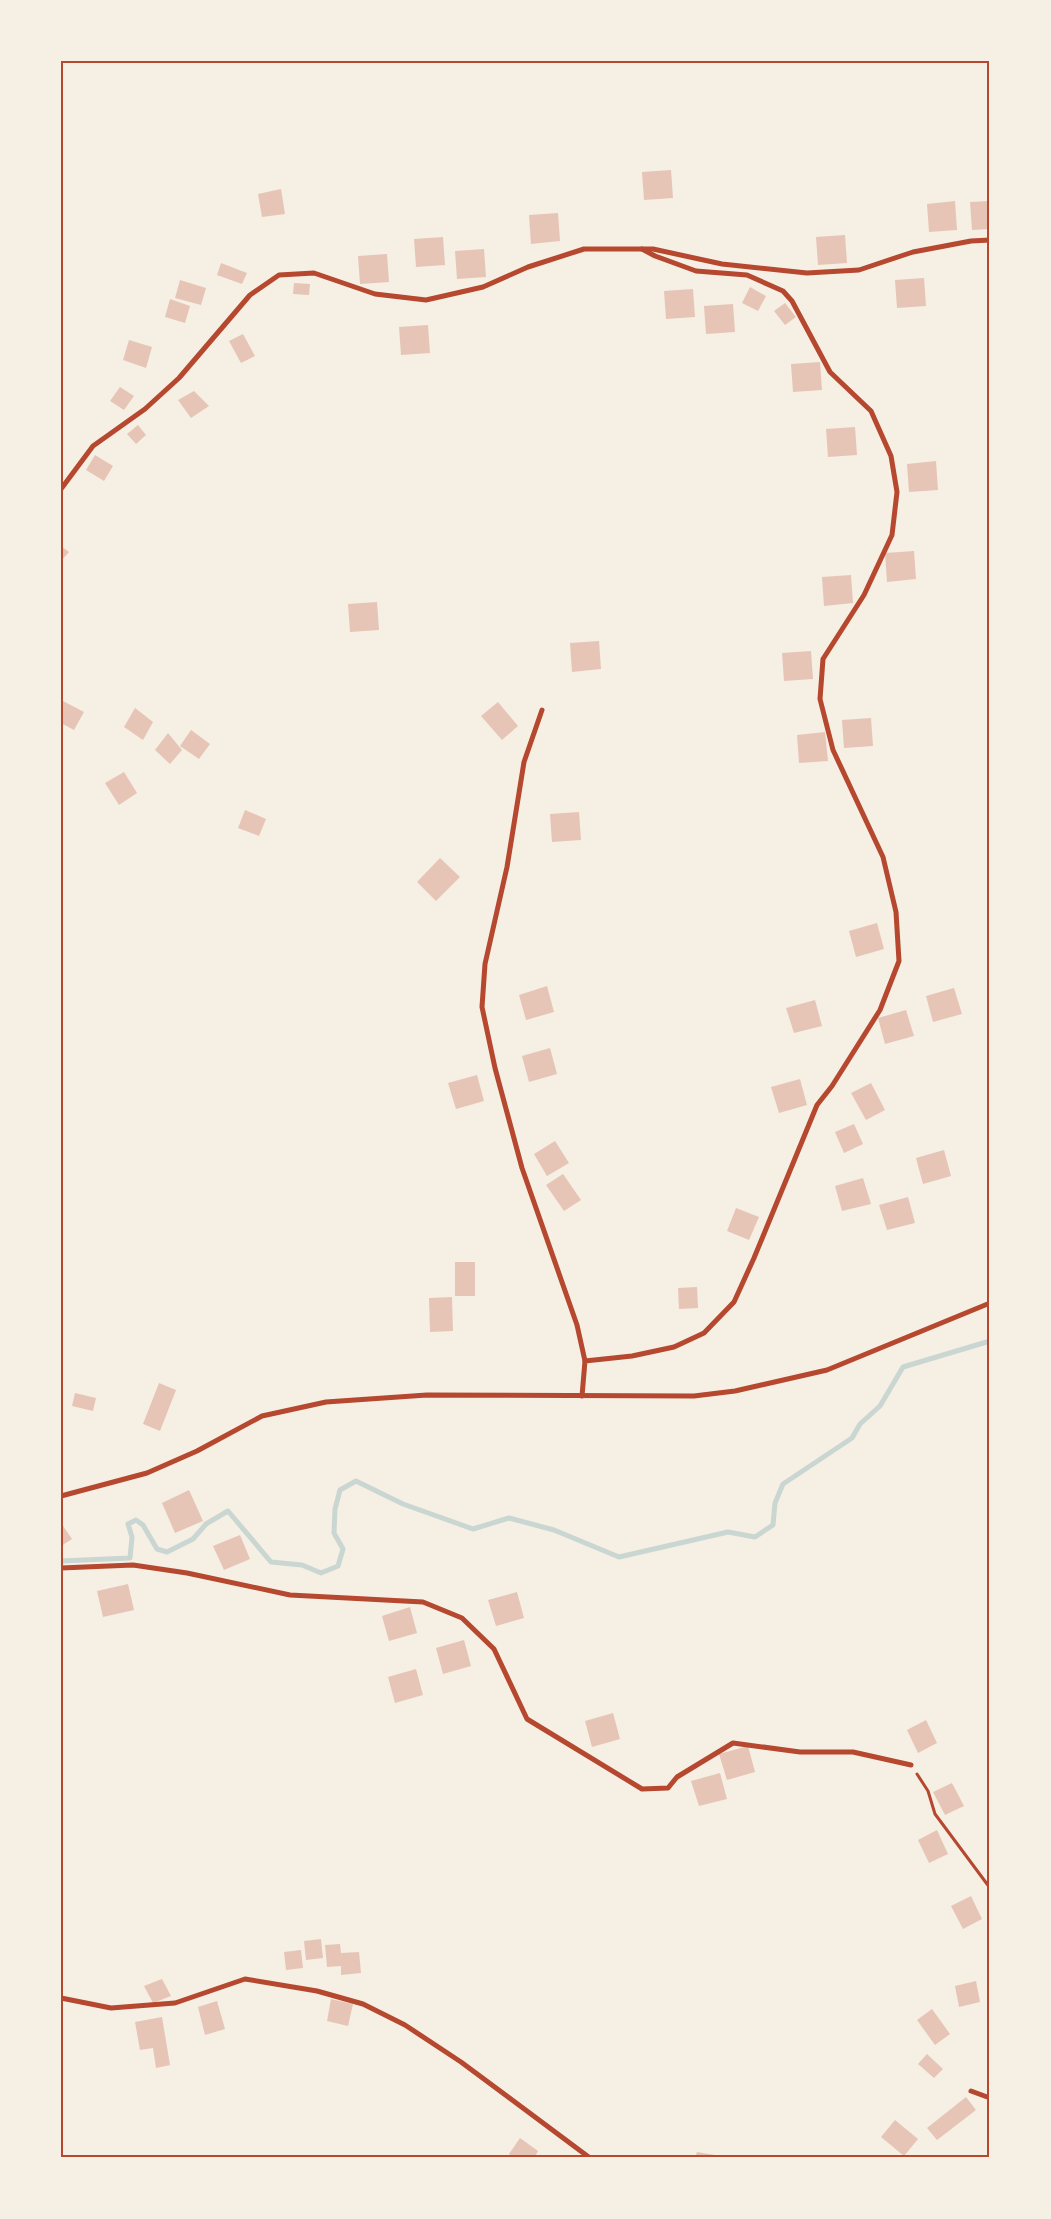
<svg xmlns="http://www.w3.org/2000/svg" width="1051" height="2219" viewBox="0 0 1051 2219" font-family="Lora,serif">
	<style>
		.lines { fill: none; stroke-linecap: round; stroke-linejoin: round }
		.stream { stroke: #c9d6d2; stroke-width: 5 }
		.building { fill: #e6c5b7 }
		.path { stroke: #b5482f; stroke-width: 3 }
		.minor { stroke: #b5482f; stroke-width: 5 }
		.neatline { fill: none; stroke: #b5482f; stroke-width: 2 }
	</style>
	<rect width="100%" height="100%" fill="#f6efe4"/>
	<g class="lines">
		<polyline class="stream" points="61,1561 130,1558 132,1537 128,1524 136,1520 143,1525 157,1549 167,1552 193,1539 206,1524 228,1511 271,1562 302,1565 321,1573 338,1566 343,1549 334,1533 335,1509 340,1490 356,1481 403,1504 473,1529 509,1518 554,1530 619,1557 728,1532 755,1537 773,1525 775,1503 783,1484 852,1438 860,1424 880,1406 903,1367 990,1341"/>
	</g>
	<g class="building">
		<polygon points="671,170 673,198 644,200 642,172"/>
		<polygon points="281,189 285,214 262,217 258,194"/>
		<polygon points="955,201 957,230 929,232 927,204"/>
		<polygon points="990,201 990,229 972,230 970,202"/>
		<polygon points="558,213 560,241 531,244 529,215"/>
		<polygon points="845,235 847,263 818,265 816,237"/>
		<polygon points="443,237 445,265 416,267 414,239"/>
		<polygon points="484,249 486,277 457,279 455,251"/>
		<polygon points="387,254 389,282 360,284 358,256"/>
		<polygon points="221,263 247,273 242,284 217,275"/>
		<polygon points="924,278 926,306 897,308 895,280"/>
		<polygon points="180,280 206,288 201,305 175,298"/>
		<polygon points="294,283 310,284 309,295 293,294"/>
		<polygon points="750,287 766,296 758,311 742,303"/>
		<polygon points="693,289 695,317 666,319 664,291"/>
		<polygon points="170,299 190,306 185,323 165,317"/>
		<polygon points="785,303 796,317 785,325 774,311"/>
		<polygon points="733,304 735,332 706,334 704,306"/>
		<polygon points="428,325 430,353 401,355 399,327"/>
		<polygon points="243,334 255,356 241,363 229,341"/>
		<polygon points="129,340 152,347 146,368 123,360"/>
		<polygon points="820,362 822,390 793,392 791,364"/>
		<polygon points="120,387 134,396 124,410 110,401"/>
		<polygon points="194,391 209,406 191,418 178,400"/>
		<polygon points="138,425 146,435 136,444 127,434"/>
		<polygon points="855,427 857,455 828,457 826,429"/>
		<polygon points="95,455 113,466 104,481 86,470"/>
		<polygon points="936,461 938,490 909,492 907,464"/>
		<polygon points="61,546 69,552 61,561"/>
		<polygon points="914,551 916,579 887,582 885,553"/>
		<polygon points="851,575 853,603 824,606 822,577"/>
		<polygon points="377,602 379,630 350,632 348,604"/>
		<polygon points="599,641 601,669 572,672 570,643"/>
		<polygon points="811,651 813,679 784,681 782,653"/>
		<polygon points="63,701 84,712 74,730 61,723"/>
		<polygon points="498,702 518,726 502,740 481,716"/>
		<polygon points="135,708 153,722 143,740 124,727"/>
		<polygon points="871,718 873,746 844,748 842,720"/>
		<polygon points="191,730 210,744 199,759 180,746"/>
		<polygon points="825,732 828,761 799,763 797,735"/>
		<polygon points="168,733 182,750 170,764 155,750"/>
		<polygon points="124,772 137,793 119,805 105,783"/>
		<polygon points="245,810 266,819 259,836 238,828"/>
		<polygon points="579,812 581,840 552,842 550,814"/>
		<polygon points="440,858 460,877 436,901 417,882"/>
		<polygon points="877,923 884,949 856,957 849,931"/>
		<polygon points="547,986 554,1012 526,1020 519,995"/>
		<polygon points="954,988 962,1014 933,1022 926,996"/>
		<polygon points="815,1000 822,1026 794,1033 786,1008"/>
		<polygon points="906,1010 914,1036 885,1044 878,1018"/>
		<polygon points="550,1048 557,1074 529,1082 522,1056"/>
		<polygon points="477,1075 484,1101 456,1109 448,1083"/>
		<polygon points="800,1079 807,1105 779,1113 771,1087"/>
		<polygon points="871,1083 885,1110 866,1120 851,1093"/>
		<polygon points="854,1124 863,1144 844,1153 835,1132"/>
		<polygon points="555,1141 569,1163 547,1176 534,1154"/>
		<polygon points="944,1150 951,1176 923,1184 916,1158"/>
		<polygon points="563,1174 581,1200 564,1211 546,1185"/>
		<polygon points="863,1178 871,1204 842,1211 835,1186"/>
		<polygon points="908,1197 915,1223 887,1230 879,1205"/>
		<polygon points="736,1208 759,1217 749,1240 727,1231"/>
		<rect x="455" y="1262" width="20" height="34"/>
		<polygon points="697,1287 698,1308 679,1309 678,1288"/>
		<polygon points="452,1297 453,1331 430,1332 429,1298"/>
		<polygon points="159,1383 176,1390 160,1431 143,1424"/>
		<polygon points="75,1393 96,1398 93,1411 72,1406"/>
		<polygon points="189,1490 203,1521 175,1533 162,1503"/>
		<polygon points="61,1523 72,1539 61,1546"/>
		<polygon points="240,1535 250,1559 224,1570 213,1546"/>
		<polygon points="128,1584 134,1610 103,1617 97,1591"/>
		<polygon points="517,1592 524,1618 496,1626 488,1600"/>
		<polygon points="410,1607 417,1633 389,1641 382,1616"/>
		<polygon points="464,1640 471,1666 443,1674 436,1648"/>
		<polygon points="416,1669 423,1695 395,1703 388,1677"/>
		<polygon points="613,1713 620,1739 592,1747 585,1721"/>
		<polygon points="926,1720 937,1743 918,1753 907,1730"/>
		<polygon points="748,1746 755,1772 727,1780 719,1754"/>
		<polygon points="720,1773 727,1799 699,1806 691,1781"/>
		<polygon points="952,1783 964,1806 945,1815 933,1792"/>
		<polygon points="937,1830 948,1854 929,1863 918,1840"/>
		<polygon points="971,1896 982,1919 963,1929 951,1906"/>
		<polygon points="321,1939 323,1958 306,1960 304,1941"/>
		<polygon points="340,1944 341,1953 359,1952 361,1973 341,1975 341,1966 327,1967 325,1945"/>
		<polygon points="301,1950 303,1968 286,1970 284,1952"/>
		<polygon points="162,1979 171,1996 153,2003 144,1986"/>
		<polygon points="976,1981 980,2002 959,2007 955,1986"/>
		<polygon points="331,1999 353,2004 348,2026 327,2021"/>
		<polygon points="217,2001 225,2029 205,2035 198,2007"/>
		<polygon points="932,2009 950,2034 935,2045 917,2020"/>
		<polygon points="162,2017 170,2065 156,2068 153,2048 140,2050 135,2022"/>
		<polygon points="927,2054 943,2069 934,2078 918,2064"/>
		<rect x="988" y="2067" width="2" height="22"/>
		<polygon points="966,2097 976,2110 937,2140 927,2128"/>
		<polygon points="895,2120 918,2139 904,2156 881,2137"/>
		<polygon points="520,2138 538,2151 534,2158 514,2158 509,2154"/>
		<polygon points="697,2152 715,2155 714,2158 695,2158"/>
	</g>
	<g class="lines">
		<polyline class="path" points="917,1774 928,1791 935,1814 990,1888"/>
		<g class="minor">
			<polyline points="61,489 93,446 145,409 179,378 250,295 279,275 314,273 375,294 426,300 483,287 528,267 584,249 653,249 722,264 807,273 859,270 913,252 971,241 990,240"/>
			<polyline points="542,710 524,762 507,867 485,964 482,1007 495,1068 522,1168 577,1325 585,1361"/>
			<polyline points="582,1396 585,1361 632,1356 674,1347 704,1333 734,1302 754,1258 817,1105 832,1086 880,1010 899,961 896,912 883,857 833,750 820,699 823,659 864,595 892,535 897,492 891,456 871,411 830,372 792,301 783,291 747,275 696,271 655,256 642,249"/>
			<polyline points="61,1496 147,1473 197,1451 262,1416 326,1402 427,1395 694,1396 735,1391 827,1370 990,1303"/>
			<polyline points="61,1568 133,1565 187,1573 290,1595 423,1602 462,1618 494,1649 527,1719 642,1789 668,1788 677,1777 733,1743 800,1752 853,1752 911,1765"/>
			<polyline points="61,1998 111,2008 175,2003 245,1979 317,1991 363,2004 405,2025 461,2062 590,2158"/>
			<polyline points="971,2091 990,2098"/>
		</g>
	</g>
	<rect width="1051" height="2219" fill="none" stroke="#f6efe4" stroke-width="125"/>
	<rect x="62" y="62" width="926" height="2094" class="neatline"/>
</svg>
